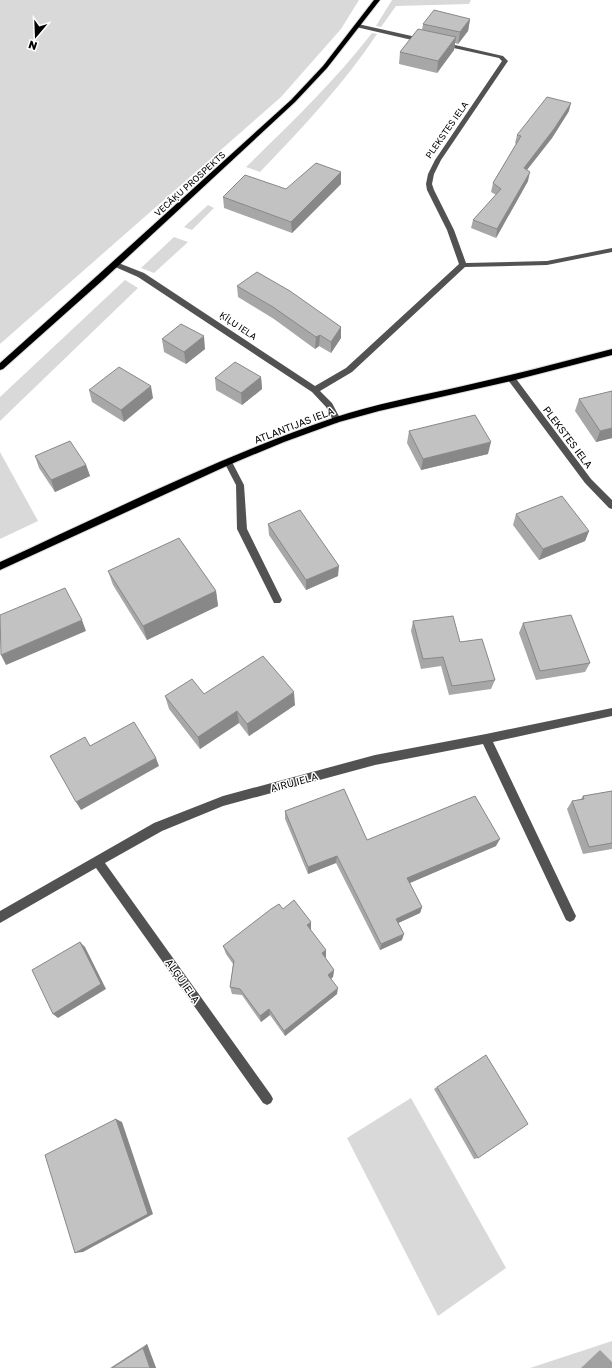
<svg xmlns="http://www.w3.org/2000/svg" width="612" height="1368" viewBox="0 0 612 1368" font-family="'Golos Text',sans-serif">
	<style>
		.green { fill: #d9d9d9 }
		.water { fill: #a0a0a0 }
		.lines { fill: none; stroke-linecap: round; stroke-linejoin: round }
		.major-casing { stroke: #dbdbdb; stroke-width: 2 }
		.minor { fill: #525252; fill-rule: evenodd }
		.major { fill: #000; fill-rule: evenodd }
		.wall { fill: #a7a7a7 }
		.shaded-wall { fill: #888 }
		.building { fill: #c2c2c2; stroke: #888 }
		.labels { text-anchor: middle; stroke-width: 3; stroke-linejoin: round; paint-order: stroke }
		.far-street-label { font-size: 9px; fill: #000; stroke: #fff }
		.street-label { font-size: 10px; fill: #000; stroke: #fff }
	</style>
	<rect width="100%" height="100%" fill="#fff"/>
	<g class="green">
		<polygon points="0,0 359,0 341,29 281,97 0,344"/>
		<polygon points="392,0 471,0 469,4 396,6 381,27 376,26"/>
		<path d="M 372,33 L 377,34 C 344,84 302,128 260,172 L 246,167 C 290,124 334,82 372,33 Z"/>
		<polygon points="208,205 214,208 192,230 184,227"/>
		<polygon points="174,237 188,242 154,273 141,268"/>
		<polygon points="125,280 138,288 0,421 0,397"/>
		<polygon points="0,452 38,521 0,539"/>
		<polygon points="411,1098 506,1268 438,1316 347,1138"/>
		<polygon points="612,1341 612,1368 530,1368"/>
	</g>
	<polygon class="water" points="600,1350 612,1362 612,1368 581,1368"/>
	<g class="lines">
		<defs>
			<g id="major">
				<polygon points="374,0 380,0 327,68 295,102 104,279 3,369 0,370 0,363 98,275 291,100 323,66"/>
				<path d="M 612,349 L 612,355 L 511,381 L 379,411 L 339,422 L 284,442 L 231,464 L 0,570 L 0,562 C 110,512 219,457 333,418 C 375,404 419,396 463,386 C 513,375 562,362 612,349 Z"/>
			</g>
		</defs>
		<use href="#major" class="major-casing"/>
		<g class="minor">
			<polygon points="358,24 425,39 428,41 425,43 356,27 355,26"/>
			<polygon points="442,42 503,56 508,61 441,160 434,174 432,184 434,190 454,230 466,263 547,261 612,248 612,252 547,265 465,267 352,372 320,391 332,403 341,420 337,423 334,422 326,407 312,392 138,277 113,266 113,262 116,262 144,273 315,386 346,368 459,264 447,230 427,190 426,184 428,174 435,160 502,61 499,58 440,45 439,44"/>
			<polygon points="511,375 514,376 591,479 612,500 612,509 609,508 585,483 508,380 507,378"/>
			<polygon points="228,459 231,460 244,485 247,529 282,600 280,603 274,603 237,529 236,485 224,462"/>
			<polygon points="612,708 612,716 493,742 574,912 576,916 574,920 570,922 566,920 483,744 375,765 223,806 162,831 105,863 271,1095 273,1099 271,1103 267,1105 263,1103 96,868 0,923 0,911 154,823 223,796 375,755 486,734"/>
		</g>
		<use href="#major" class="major"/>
	</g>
	<g class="wall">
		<polygon points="470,19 468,31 458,44 455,43 454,50 437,73 399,64 400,52 422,30 423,24"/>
		<polygon points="569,111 552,138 527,170 528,181 496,238 471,228 473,220 496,195 491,192 493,183 516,144 515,143 517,135"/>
		<polygon points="341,184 292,233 224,208 223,197 286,189"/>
		<polygon points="237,286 341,327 341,338 331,353 319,346 315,349 274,319 238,297"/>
		<polygon points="162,339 205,349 186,364 164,352"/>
		<polygon points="261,377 262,389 242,405 216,390 215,378"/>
		<polygon points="89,390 153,398 124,422 92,402"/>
		<polygon points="579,399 612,438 596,442 575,411"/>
		<polygon points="409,431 488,454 421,470 407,443"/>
		<polygon points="35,456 86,465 90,476 55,492 39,468"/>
		<polygon points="516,514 589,531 585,541 539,560 513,525"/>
		<polygon points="268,524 338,576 306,590 269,535"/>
		<polygon points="108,571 216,591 218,606 147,640 113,585"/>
		<polygon points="413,621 460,642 495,680 491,689 449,695 441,666 421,669 411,631"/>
		<polygon points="523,623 590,663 585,672 536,680 519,633"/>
		<polygon points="204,694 295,705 249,736 239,723 200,749 169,709 165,696"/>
		<polygon points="612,791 612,849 583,854 567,809 572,801 581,799 583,796"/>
		<polygon points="285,811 367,840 496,846 410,883 422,907 420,913 398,923 402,940 380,950 336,863 308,874 285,819"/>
		<polygon points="283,909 311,930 326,957 325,958 334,970 333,977 331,979 337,994 285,1036 270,1015 261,1022 242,995 232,994 230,987 233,964 226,954 223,946"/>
		<polygon points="437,1087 478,1158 474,1159 434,1089"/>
		<polygon points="147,1344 156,1368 110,1368"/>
	</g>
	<g class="shaded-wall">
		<polygon points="470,19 468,31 458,44 460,32"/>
		<polygon points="456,37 454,50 437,73 438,61"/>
		<polygon points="571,103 569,111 552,138 522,176 524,168"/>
		<polygon points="341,172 341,184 292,233 291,222"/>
		<polygon points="530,172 528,181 496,238 497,229"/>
		<polygon points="341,327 341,338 331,353 331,342"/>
		<polygon points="320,335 319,346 315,349 316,337"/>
		<polygon points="204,336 205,349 186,364 184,352"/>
		<polygon points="261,377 262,389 242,405 241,393"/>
		<polygon points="151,386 153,398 124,422 121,410"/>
		<polygon points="612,428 612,438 596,442 600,431"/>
		<polygon points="491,442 488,454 421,470 423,459"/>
		<polygon points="86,465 90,476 55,492 51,480"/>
		<polygon points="589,531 585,541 539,560 543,549"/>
		<polygon points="339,566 338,576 306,590 306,580"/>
		<polygon points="216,591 218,606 147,640 143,626"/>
		<polygon points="82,620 86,631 6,665 1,655"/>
		<polygon points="294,692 295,705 249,736 247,724"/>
		<polygon points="237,711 239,723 200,749 198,737"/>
		<polygon points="156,758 159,766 81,810 76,802"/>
		<polygon points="500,839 496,846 405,885 407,878"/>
		<polygon points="337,856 336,863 308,874 308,867"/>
		<polygon points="422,907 420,913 394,925 396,919"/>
		<polygon points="311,922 311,930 307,925"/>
		<polygon points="404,934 402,940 380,950 381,944"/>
		<polygon points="80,942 85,947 106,989 58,1018 53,1014"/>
		<polygon points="326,950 326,957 321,961 322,953"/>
		<polygon points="334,970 333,977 328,981 328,975"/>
		<polygon points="338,988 337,994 285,1036 284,1031"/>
		<polygon points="269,1009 270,1015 261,1022 260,1016"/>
		<polygon points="116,1119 122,1122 153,1214 83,1252 75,1253"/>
		<polygon points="147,1344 156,1368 150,1368 143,1348"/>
	</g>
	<g class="building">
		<polygon points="434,10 470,19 460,32 423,24"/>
		<polygon points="418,29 456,37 438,61 400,52"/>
		<polygon points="547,97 571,103 554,129 524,168 530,172 497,229 473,220 501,189 493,183 521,136 517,135"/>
		<polygon points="316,163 341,172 291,222 223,197 245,175 286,189"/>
		<polygon points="257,272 290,291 341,327 331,342 320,335 316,337 273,307 237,286"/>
		<polygon points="181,324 204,336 184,352 162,339"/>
		<polygon points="235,362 261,377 241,393 215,378"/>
		<polygon points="119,367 151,386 121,410 89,390"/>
		<polygon points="612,391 612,428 600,431 579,399"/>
		<polygon points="475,415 491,442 423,459 409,431"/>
		<polygon points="70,441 86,465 51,480 35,456"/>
		<polygon points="562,496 589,531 543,549 516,514"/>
		<polygon points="300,510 339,566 306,580 268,524"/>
		<polygon points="179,538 216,591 143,626 108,571"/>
		<polygon points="65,588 82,620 1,655 0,615"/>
		<polygon points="571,615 590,663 540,671 523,623"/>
		<polygon points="453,616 460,642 482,639 495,680 452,686 443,657 423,659 413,621"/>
		<polygon points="263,656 294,692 247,724 237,711 198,737 165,696 192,679 204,694"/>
		<polygon points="134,722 156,758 76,802 50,756 85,737 90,746"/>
		<polygon points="344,789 367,840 475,796 500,839 407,878 422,907 396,919 404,934 381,944 337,856 308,867 285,811"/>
		<polygon points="612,791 612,843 589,847 572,801 584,799 583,796"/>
		<polygon points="294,900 311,922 307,925 326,950 322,953 334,970 328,975 338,988 284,1031 269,1009 260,1016 240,989 230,987 234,961 223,946 271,909 279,904 283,909"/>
		<polygon points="80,942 101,984 53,1014 32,970"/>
		<polygon points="486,1055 528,1124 478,1158 437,1087"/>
		<polygon points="116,1119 148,1214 75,1253 45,1155"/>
		<polygon points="143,1348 150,1368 112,1368"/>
	</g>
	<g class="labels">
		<g class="far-street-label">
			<text transform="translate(447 130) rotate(-55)" y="3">PLEKSTES IELA</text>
			<text transform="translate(190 184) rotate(-42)" y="3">VECĀĶU PROSPEKTS</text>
			<text transform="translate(238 326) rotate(34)" y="3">ĶĪĻU IELA</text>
		</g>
		<g class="street-label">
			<text transform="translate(294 425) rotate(-21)" y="4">ATLANTIJAS IELA</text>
			<text transform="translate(568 437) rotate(53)" y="4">PLEKSTES IELA</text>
			<text transform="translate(294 782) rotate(-15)" y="4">AIRU IELA</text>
			<text transform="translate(183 981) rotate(55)" y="4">AĻĢU IELA</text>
		</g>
	</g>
	<g transform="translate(36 36) rotate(199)" stroke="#ffffff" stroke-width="3" paint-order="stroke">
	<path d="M0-3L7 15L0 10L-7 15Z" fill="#000000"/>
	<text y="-6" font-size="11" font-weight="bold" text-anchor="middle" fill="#000000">N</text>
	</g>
</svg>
